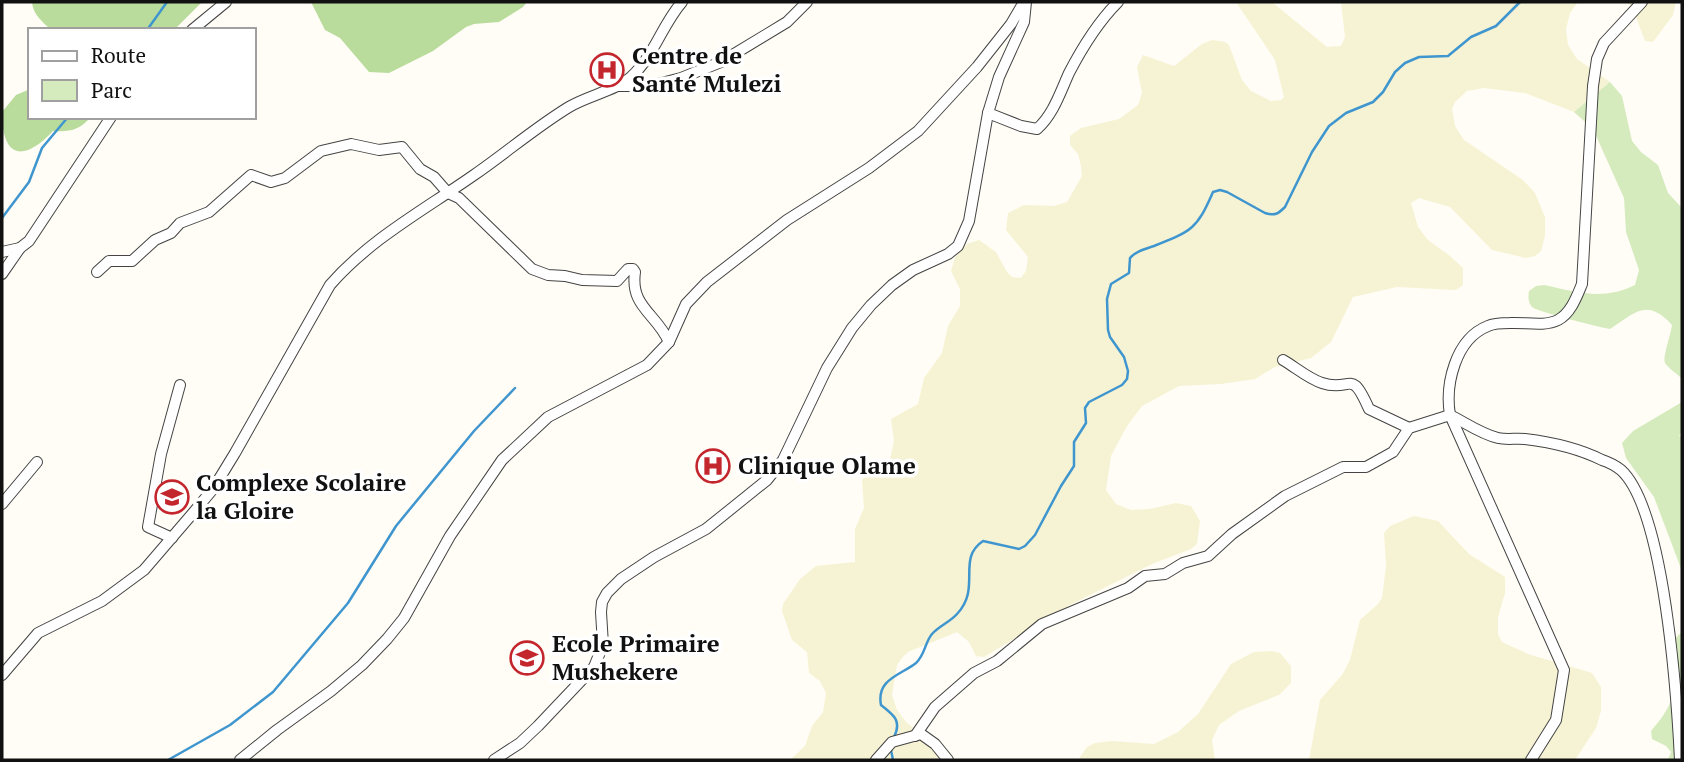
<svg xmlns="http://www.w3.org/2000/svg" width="1684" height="762" viewBox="0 0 1684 762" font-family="'PT Serif',serif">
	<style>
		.farmland { fill: #f6f3d4 }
		.green { fill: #d5ebbd }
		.forest { fill: #b9dc9c }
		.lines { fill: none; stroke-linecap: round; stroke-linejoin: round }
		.stream { stroke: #3f96cf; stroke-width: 2.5 }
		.minor-casing { stroke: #444; stroke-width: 12 }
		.minor { stroke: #fff; stroke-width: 10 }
		.labels { text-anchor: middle; stroke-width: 7; stroke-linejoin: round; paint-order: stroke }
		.poi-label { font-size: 24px; font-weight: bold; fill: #111; stroke: #fff; text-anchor: start }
	</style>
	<rect width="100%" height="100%" fill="#fffdf5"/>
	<g class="farmland">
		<polygon points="1236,2 1272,2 1327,47 1341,46 1345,37 1341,2 1578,2 1570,13 1566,29 1568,45 1577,59 1610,82 1574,112 1525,93 1484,88 1467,91 1455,102 1452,109 1455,126 1464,140 1523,180 1535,193 1545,217 1545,236 1541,251 1535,256 1526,258 1492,250 1450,207 1419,198 1411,203 1418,227 1428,240 1450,256 1463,268 1463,285 1456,290 1397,287 1353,297 1331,342 1311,358 1275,367 1255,379 1221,384 1179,386 1142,406 1127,426 1111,456 1106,490 1116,504 1131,510 1150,509 1176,503 1191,506 1200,521 1197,544 1191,549 1152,564 1070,605 984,657 976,656 969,642 957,632 908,652 902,658 897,665 892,695 897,710 907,723 935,743 946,760 790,760 805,746 812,726 823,712 826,693 820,681 809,673 807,652 792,640 782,611 783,604 800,579 816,566 855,562 855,529 864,508 862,480 870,471 883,472 889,466 894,440 891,419 918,404 924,378 942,353 948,326 960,306 960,289 951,271 955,257 967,244 979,240 996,252 1007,272 1012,277 1021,278 1026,271 1028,257 1006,230 1008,213 1024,205 1054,206 1067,202 1082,176 1081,166 1078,154 1070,145 1070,136 1081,128 1119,119 1138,105 1142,93 1137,67 1143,55 1174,66 1202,44 1212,40 1225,42 1229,45 1242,80 1251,91 1271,101 1281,100 1284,97 1275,60"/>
		<polygon points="1625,2 1676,2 1673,15 1653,42 1645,41 1632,6"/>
		<polygon points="1414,516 1438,521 1469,554 1505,577 1505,593 1498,617 1498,634 1502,642 1528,654 1592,673 1601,687 1601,711 1596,728 1575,760 1309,760 1320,700 1342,675 1350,660 1360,620 1378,604 1382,598 1386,566 1384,533 1390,526"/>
		<polygon points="1272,651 1280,653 1291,666 1291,683 1279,695 1239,711 1219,725 1212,740 1215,760 1078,760 1087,747 1095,743 1112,741 1154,744 1178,732 1198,714 1231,664 1254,652"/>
	</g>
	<g class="green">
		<path d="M 1610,82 L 1622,96 L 1632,141 L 1641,152 L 1658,165 L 1668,193 L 1682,208 L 1682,379 C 1678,374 1669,369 1665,363 C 1662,358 1671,334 1672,325 C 1647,298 1636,312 1610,329 C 1599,327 1538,312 1532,307 C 1528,302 1528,297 1529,291 L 1536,286 L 1544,285 C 1578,292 1602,301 1635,285 L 1639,270 L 1626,232 L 1624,198 L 1593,129 L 1574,112 Z"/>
		<polygon points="1682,402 1682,431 1679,436 1682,437 1682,571 1654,497 1626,458 1622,443 1633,431"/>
		<path d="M 1682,632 L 1682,760 L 1668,760 L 1671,752 L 1666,746 L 1652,739 L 1651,731 C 1681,697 1675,685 1670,643 Z"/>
	</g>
	<g class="forest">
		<path d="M 32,2 L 202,2 L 174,30 L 51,30 C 42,21 33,15 32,2 Z"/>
		<polygon points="311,2 527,2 523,7 499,22 474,24 466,27 433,51 389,73 369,72 340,38 325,30"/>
		<path d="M 30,89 L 30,117 L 91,117 C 79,130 71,132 53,131 C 23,163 2,158 2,112 L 16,95 Z"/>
	</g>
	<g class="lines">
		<g class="stream">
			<polyline points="147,30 167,2"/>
			<polyline points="2,218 29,182 42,148 68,117"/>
			<path d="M 894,737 C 902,721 894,715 881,705 C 876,679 901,675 916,663 C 925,655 925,642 932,634 C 939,626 950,622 957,614 C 982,588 956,559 983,541 L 1019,549 L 1025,546 L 1035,535 L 1061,486 L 1074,466 L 1074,442 L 1086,423 L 1085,408 L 1089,402 L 1122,385 L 1127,379 L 1128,371 L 1124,357 L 1110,337 L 1108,330 L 1107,299 L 1111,284 L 1129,273 L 1130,258 C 1136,251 1145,249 1154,246 C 1192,231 1197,229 1213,192 L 1220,190 L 1227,192 L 1265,213 C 1275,216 1278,214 1285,207 L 1312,152 L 1329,126 L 1346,113 L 1373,102 L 1383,92 L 1395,72 L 1405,63 L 1419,57 L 1448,56 L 1471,37 L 1496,26 L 1520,2"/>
			<polyline points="891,750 893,760"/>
			<polyline points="168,760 230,725 273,692 348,603 396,526 474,431 515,388"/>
		</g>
		<defs>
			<g id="minor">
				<polyline points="192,30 226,2"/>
				<polyline points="619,86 650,86 681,78 721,62 787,22 807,2"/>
				<path d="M 988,113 L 1021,126 L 1037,129 C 1053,115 1060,93 1069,73 C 1082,48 1098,22 1118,2"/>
				<polyline points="2,252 20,248 29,241 111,117"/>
				<path d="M 97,272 L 109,261 L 132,261 L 155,240 L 171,233 L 180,223 L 209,212 L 251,175 L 271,182 L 285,178 L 321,151 L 351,144 L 379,150 L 402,147 L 420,169 L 434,177 L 448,193 L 459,198 L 532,269 L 548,275 L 565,276 L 582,280 L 617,281 L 628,269 L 633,269 L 635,272 C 630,307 656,313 669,342"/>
				<polyline points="2,274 20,248"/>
				<path d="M 1283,360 C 1295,367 1309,379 1322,383 C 1352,393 1350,366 1369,409 L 1409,428"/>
				<polyline points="2,504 37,462"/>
				<polyline points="172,538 148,527 161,454 180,385"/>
				<path d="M 2,675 L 38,633 L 102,601 L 144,570 L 193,513 L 213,489 L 235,453 L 330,285 C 370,239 424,210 474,175 C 506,153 536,127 569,107 C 587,96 617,90 631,77 C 654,56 662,25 682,2"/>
				<path d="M 915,736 L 935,707 L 974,673 L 997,661 L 1042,624 L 1128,588 L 1145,576 L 1165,574 L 1183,563 L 1208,556 L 1232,534 L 1285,496 L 1343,467 L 1366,467 L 1393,452 L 1409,428 L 1450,415 C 1466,423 1481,434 1498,438 C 1507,440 1516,438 1525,439 C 1550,442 1580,449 1602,460 C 1608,462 1616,466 1621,470 C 1665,510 1677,699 1680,760"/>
				<polyline points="240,760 277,730 331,691 362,665 387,639 404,618 450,536 502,460 548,417 647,365 669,342 686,304 707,282 787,220 869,168 918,131 977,67 1011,24 1024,2"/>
				<polyline points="494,760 520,743 538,726 594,667 603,645 601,612 602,602 607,593 621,579 654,557 706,529 767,480 783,460 827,368 852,328 871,305 892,285 913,270 948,254 958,246 969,221 988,113 999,77 1024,22 1026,2"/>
				<polyline points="876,760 892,742 921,734 935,744 948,760"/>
				<path d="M 1531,760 L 1556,720 L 1564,670 L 1450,415 C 1445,385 1455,339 1488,326 C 1494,323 1503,323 1510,323 C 1525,322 1544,327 1558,320 C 1571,313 1577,296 1582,284 L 1593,86 L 1597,59 L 1604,43 L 1642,2"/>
			</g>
		</defs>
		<use href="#minor" class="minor-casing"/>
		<use href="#minor" class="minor"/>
	</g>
	<defs>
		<symbol id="hospital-ring" viewBox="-11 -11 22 22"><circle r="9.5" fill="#fff" stroke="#c4262e" stroke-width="1.5"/><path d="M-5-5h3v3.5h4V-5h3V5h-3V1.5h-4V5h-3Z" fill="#c4262e"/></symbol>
		<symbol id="school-ring" viewBox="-11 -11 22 22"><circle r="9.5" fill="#fff" stroke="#c4262e" stroke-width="1.5"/><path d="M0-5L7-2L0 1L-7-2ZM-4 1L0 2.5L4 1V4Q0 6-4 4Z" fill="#c4262e"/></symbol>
	</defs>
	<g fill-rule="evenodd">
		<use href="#hospital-ring" x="588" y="51" width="38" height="38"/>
		<use href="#hospital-ring" x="694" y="447" width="38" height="38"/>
		<use href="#school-ring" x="153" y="478" width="38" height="38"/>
		<use href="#school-ring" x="508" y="639" width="38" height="38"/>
	</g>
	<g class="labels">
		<g class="poi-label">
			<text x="632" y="64">Centre de<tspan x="632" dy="28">Santé Mulezi</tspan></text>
			<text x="738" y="474">Clinique Olame</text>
			<text x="196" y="491">Complexe Scolaire<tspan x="196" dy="28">la Gloire</tspan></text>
			<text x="552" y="652">Ecole Primaire<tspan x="552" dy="28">Mushekere</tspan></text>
		</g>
	</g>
	<rect width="1684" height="762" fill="none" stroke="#111111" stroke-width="7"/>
	<rect x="28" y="28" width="228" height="91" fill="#ffffff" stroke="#a0a0a0" stroke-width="2"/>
	<rect x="42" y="51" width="35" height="10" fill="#ffffff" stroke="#a0a0a0" stroke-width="2"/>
	<text x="91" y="63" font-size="21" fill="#111111">Route</text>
	<rect x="42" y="80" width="35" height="21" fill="#d5ebbd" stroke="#a0a0a0" stroke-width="2"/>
	<text x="91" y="98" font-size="21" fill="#111111">Parc</text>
</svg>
